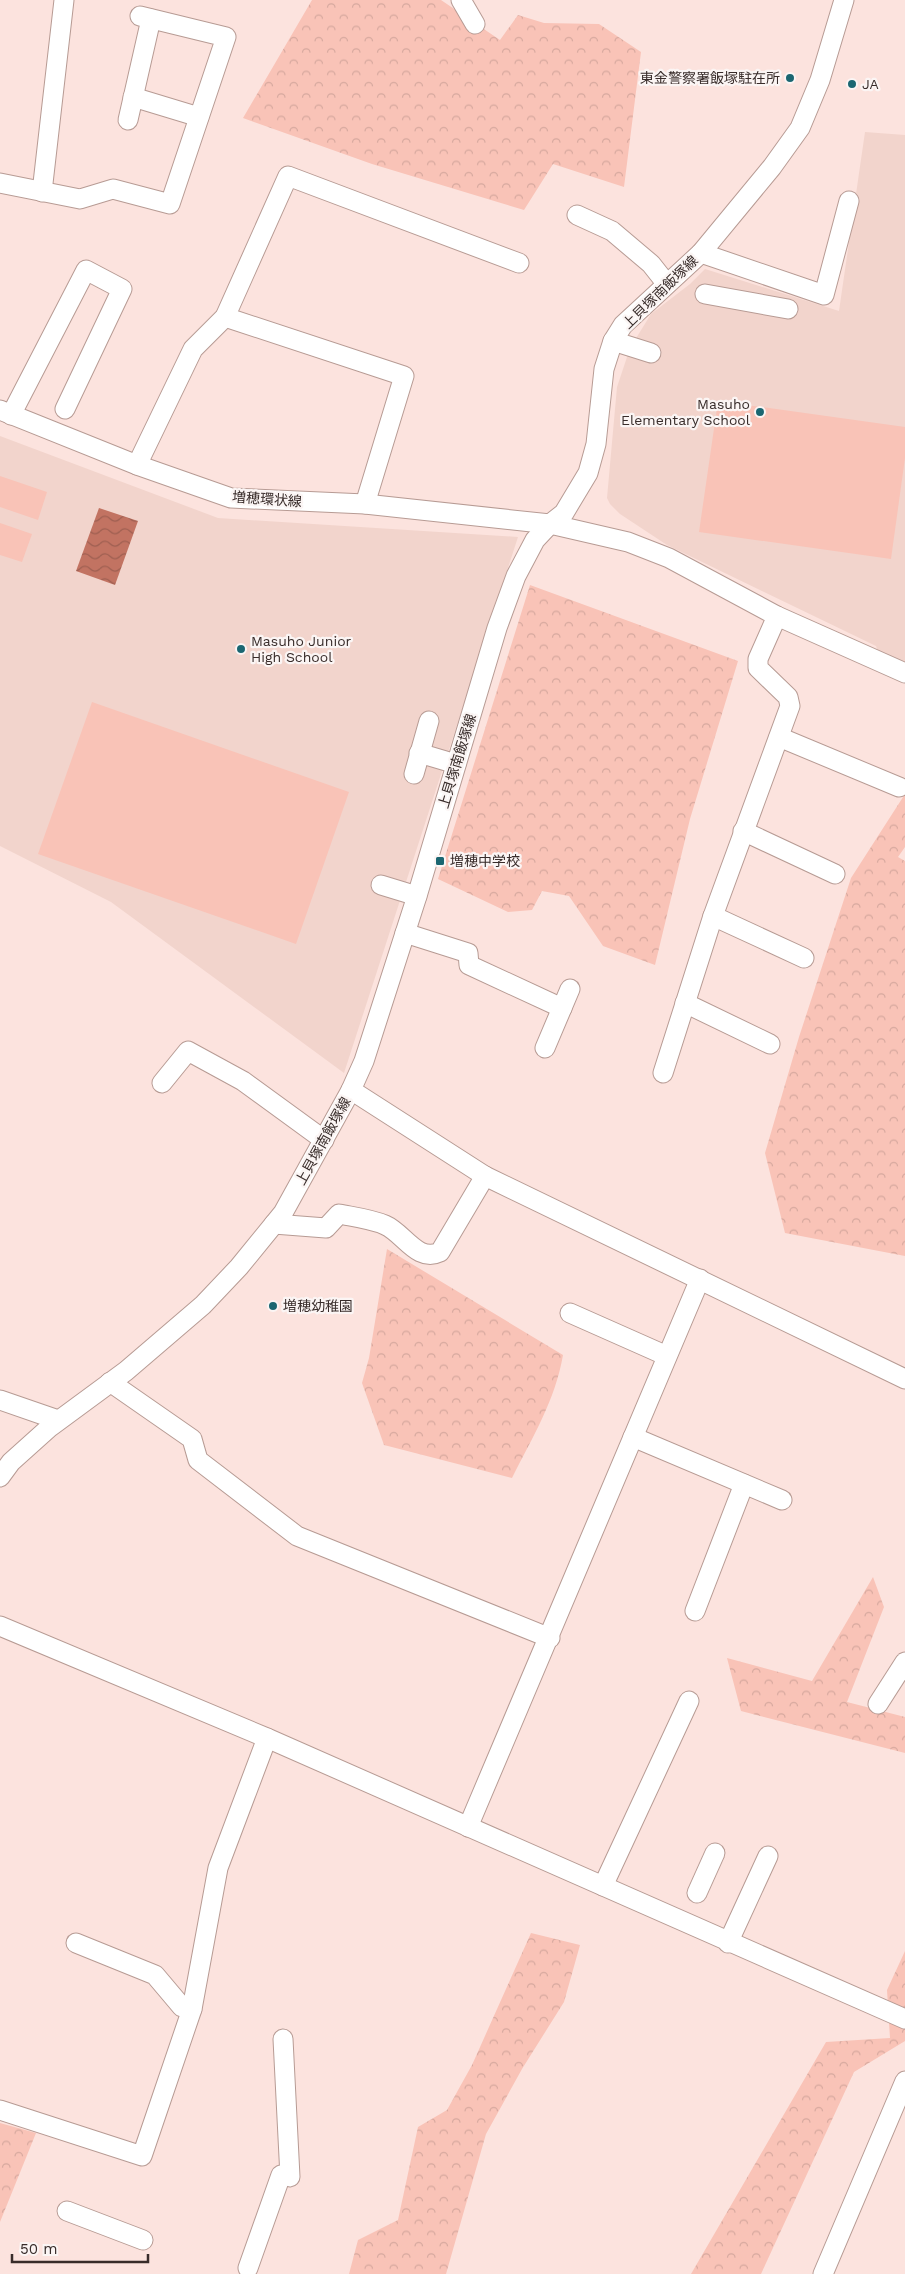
<svg xmlns="http://www.w3.org/2000/svg" width="905" height="2274" viewBox="0 0 905 2274" font-family="'Work Sans','Noto Sans JP',sans-serif">
	<style>
		.built { fill: #f2d4cc }
		.forest { fill: url(#forest-crowns) }
		.garden { fill: #f9c3b7 }
		.water { fill: url(#water-waves) }
		.lines { fill: none; stroke-linecap: round; stroke-linejoin: round }
		.minor-casing { stroke: #b79b94; stroke-width: 21 }
		.minor { stroke: #fff; stroke-width: 19 }
		.poi-dot { fill: #1b6671; stroke: #fbf5f4; stroke-width: 2 }
		.labels { text-anchor: middle; stroke-width: 4.5; stroke-linejoin: round; paint-order: stroke }
		.poi-label { font-size: 14px; fill: #382c2a; stroke: #fbf5f4; text-anchor: start }
		.street-label { font-size: 14px; fill: #382c2a; stroke: #fbf5f4 }
	</style>
	<defs>
		<pattern id="forest-crowns" width="20" height="18" patternUnits="userSpaceOnUse" patternTransform="scale(1.25)"><rect width="20" height="18" fill="#f9c3b7"/><path d="M2 6a3 3 0 1 1 6 0M12 15a3 3 0 1 1 6 0" fill="none" stroke="#d6a89e"/></pattern>
		<pattern id="water-waves" width="16" height="10" patternUnits="userSpaceOnUse" patternTransform="scale(1.25)"><rect width="16" height="10" fill="#c27362"/><path d="M0 5q4-4 8 0t8 0" fill="none" stroke="#9f5f51"/></pattern>
	</defs>
	<rect width="100%" height="100%" fill="#fce3de"/>
	<g class="built">
		<polygon points="865,132 905,135 905,663 878,652 876,646 667,545 620,514 610,504 607,498 617,387 630,348 651,314 690,284 705,269 839,311"/>
		<polygon points="0,436 218,518 518,537 344,1073 111,902 0,846"/>
	</g>
	<g class="forest">
		<polygon points="312,0 441,0 500,40 518,15 544,23 599,24 641,52 624,187 553,164 524,210 372,164 243,118"/>
		<polygon points="530,585 738,661 690,819 655,965 603,946 569,896 542,891 532,910 508,912 438,879"/>
		<polygon points="905,794 905,847 898,857 905,861 905,1256 785,1233 765,1153 799,1037 851,878"/>
		<path d="M 387,1249 L 563,1355 C 555,1401 533,1436 512,1478 L 384,1445 L 362,1383 L 369,1358 Z"/>
		<polygon points="873,1577 884,1607 847,1702 905,1717 905,1753 741,1711 727,1658 812,1681"/>
		<polygon points="531,1933 580,1945 564,2002 522,2069 486,2134 446,2274 349,2274 358,2240 398,2220 418,2127 447,2110 472,2065"/>
		<polygon points="905,1951 905,2041 854,2072 761,2274 691,2274 826,2042 890,2038 887,1990"/>
		<polygon points="0,2123 36,2133 0,2222"/>
	</g>
	<g class="garden">
		<polygon points="718,401 905,427 905,458 891,559 699,532"/>
		<polygon points="0,476 47,492 38,520 0,507"/>
		<polygon points="0,523 32,534 22,562 0,555"/>
		<polygon points="92,702 349,792 296,944 38,854"/>
	</g>
	<polygon class="water" points="99,508 138,521 115,585 76,571"/>
	<g class="lines">
		<defs>
			<g id="minor">
				<polyline points="461,0 475,24"/>
				<polyline points="133,97 199,117"/>
				<polyline points="128,120 151,19"/>
				<polyline points="0,183 80,199 113,189 170,204 226,37 140,16"/>
				<polyline points="42,192 64,0"/>
				<polyline points="577,215 612,231 651,264 666,283"/>
				<polyline points="701,253 824,295 849,201"/>
				<polyline points="705,294 788,309"/>
				<polyline points="225,317 404,376 365,504"/>
				<polyline points="613,341 651,353"/>
				<polyline points="0,410 137,465 231,498 365,504 550,524 628,542 669,558 777,616 905,673"/>
				<polyline points="11,415 86,270 122,289 65,409"/>
				<polyline points="137,465 193,349 225,317 288,176 519,263"/>
				<polyline points="779,737 899,787"/>
				<polyline points="419,753 456,764"/>
				<polyline points="414,774 429,721"/>
				<polyline points="743,831 835,874"/>
				<polyline points="381,885 417,896"/>
				<polyline points="713,916 804,958"/>
				<polyline points="405,933 468,953 469,965 562,1008"/>
				<polyline points="685,1003 770,1044"/>
				<polyline points="545,1048 570,989"/>
				<polyline points="663,1073 713,916 790,706 788,697 758,668 758,659 777,616"/>
				<polyline points="162,1083 188,1051 243,1081 324,1140"/>
				<polyline points="351,1090 485,1176 905,1379"/>
				<path d="M 274,1224 L 326,1228 L 339,1214 C 354,1217 371,1219 385,1225 C 404,1233 417,1263 440,1252 L 485,1176"/>
				<polyline points="570,1313 667,1356"/>
				<polyline points="110,1382 192,1439 198,1460 297,1536 550,1638"/>
				<polyline points="0,1400 58,1420"/>
				<polyline points="633,1437 782,1500"/>
				<polyline points="0,1477 11,1462 50,1427 126,1371 203,1305 239,1267 283,1213 351,1090 364,1061 417,896 497,628 516,576 535,540 550,524 564,513 588,473 596,444 604,369 613,341 623,325 701,253 772,167 800,128 820,80 844,0"/>
				<polyline points="695,1611 744,1484"/>
				<polyline points="0,1626 267,1738 905,2019"/>
				<polyline points="878,1704 905,1662"/>
				<polyline points="468,1827 700,1279"/>
				<polyline points="603,1886 689,1701"/>
				<polyline points="697,1893 715,1853"/>
				<polyline points="76,1943 155,1975 182,2007 192,2009"/>
				<polyline points="728,1943 768,1856"/>
				<polyline points="283,2039 290,2177"/>
				<polyline points="0,2110 142,2156 192,2009 218,1868 267,1738"/>
				<polyline points="67,2211 143,2240"/>
				<polyline points="248,2268 281,2175"/>
				<polyline points="823,2274 905,2081"/>
			</g>
		</defs>
		<use href="#minor" class="minor-casing"/>
		<use href="#minor" class="minor"/>
	</g>
	<g class="poi-dot">
		<circle cx="790" cy="78" r="5"/>
		<circle cx="852" cy="84" r="5"/>
		<circle cx="760" cy="412" r="5"/>
		<circle cx="241" cy="649" r="5"/>
		<rect x="435" y="856" width="10" height="10" rx="2.5"/>
		<circle cx="273" cy="1306" r="5"/>
	</g>
	<g class="labels">
		<g class="poi-label">
			<text x="780" y="83" text-anchor="end">東金警察署飯塚駐在所</text>
			<text x="862" y="89">JA</text>
			<text x="750" y="409" text-anchor="end">Masuho<tspan x="750" dy="16">Elementary School</tspan></text>
			<text x="251" y="646">Masuho Junior<tspan x="251" dy="16">High School</tspan></text>
			<text x="450" y="866">増穂中学校</text>
			<text x="283" y="1311">増穂幼稚園</text>
		</g>
		<g class="street-label">
			<text transform="translate(660 292) rotate(-44)" y="5">上貝塚南飯塚線</text>
			<text transform="translate(267 499) rotate(4)" y="5">増穂環状線</text>
			<text transform="translate(457 761) rotate(-73)" y="5">上貝塚南飯塚線</text>
			<text transform="translate(323 1141) rotate(-61)" y="5">上貝塚南飯塚線</text>
		</g>
	</g>
	<path d="M12 2254v8h136v-8" fill="none" stroke="#382c2a" stroke-width="2.5"/>
	<text x="20" y="2254" font-size="15" fill="#382c2a" stroke="#fbf5f4" stroke-width="4" paint-order="stroke">50 m</text>
</svg>
